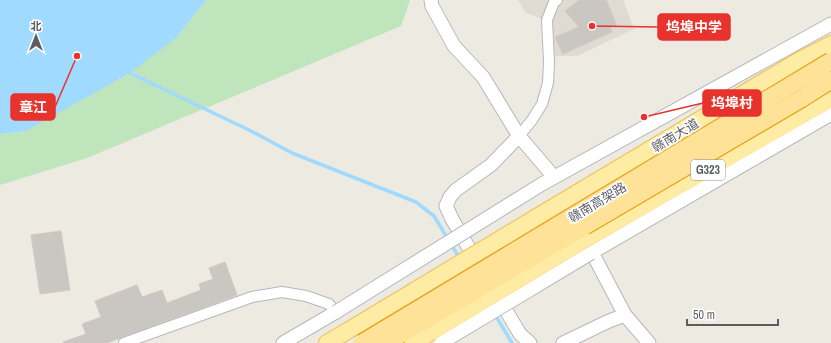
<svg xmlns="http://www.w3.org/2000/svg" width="831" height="343" viewBox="0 0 831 343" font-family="'Archivo Narrow','Noto Sans SC',sans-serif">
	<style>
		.education { fill: #dfdbd2 }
		.green { fill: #bfe5bd }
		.water { fill: #a0dafe }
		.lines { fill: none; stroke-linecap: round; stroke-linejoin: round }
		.stream { stroke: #a0dafe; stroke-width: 3.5 }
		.building { fill: #cac6c1; stroke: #d1cbc0 }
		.minor-casing { stroke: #b4b8bc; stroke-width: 12 }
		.tertiary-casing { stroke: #b4b8bc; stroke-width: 15 }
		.primary-casing { stroke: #f0be57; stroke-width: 18 }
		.minor { stroke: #fff; stroke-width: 10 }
		.tertiary { stroke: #fff; stroke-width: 13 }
		.primary { stroke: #feeca5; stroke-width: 16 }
		.tertiary-bridge-casing { stroke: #b4b8bc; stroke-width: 15; stroke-linecap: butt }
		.primary-bridge-casing { stroke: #f0be57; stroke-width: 18; stroke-linecap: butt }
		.trunk-bridge-casing { stroke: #ec9802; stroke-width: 19; stroke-linecap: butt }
		.tertiary-bridge { stroke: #fff; stroke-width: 13 }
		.primary-bridge { stroke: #feeca5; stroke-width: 16 }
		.trunk-bridge { stroke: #fde297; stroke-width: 17 }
		.labels { text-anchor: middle; stroke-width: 3.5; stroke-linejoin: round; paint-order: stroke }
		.shield { fill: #fff; stroke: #8c8e91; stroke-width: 1 }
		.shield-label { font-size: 12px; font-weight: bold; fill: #5a5e62 }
		.street-label { font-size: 13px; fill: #5a5e62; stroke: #fff }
		.leader { fill: none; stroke: #e8322c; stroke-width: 1.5 }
		.callout-dot { fill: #e8322c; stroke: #fff; stroke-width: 1.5 }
		.callout { fill: #e8322c; stroke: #e8322c; stroke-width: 1.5 }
		.callout-label { font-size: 14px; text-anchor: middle; font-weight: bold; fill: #fff }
	</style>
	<rect width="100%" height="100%" fill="#edeae1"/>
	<polygon class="education" points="518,0 623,0 634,29 577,56 555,56 551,23 525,12"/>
	<polygon class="green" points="206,0 410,0 401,26 87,158 0,185 0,134 26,131 176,38"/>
	<polygon class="water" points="0,0 206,0 176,38 130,73 26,131 0,134"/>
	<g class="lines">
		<g class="stream">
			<polyline points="129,70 130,73 251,131 292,153 416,202 434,216 460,259"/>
			<polyline points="494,313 512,343"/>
		</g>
	</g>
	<g class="building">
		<polygon points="579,0 606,0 617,25 610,27 612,32 563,54 555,37 579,27 565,11"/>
		<polygon points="61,231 70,290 40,294 31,235"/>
		<polygon points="225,262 237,295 107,343 64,343 63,342 86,334 82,324 101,317 95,301 137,285 142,297 162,290 167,303 201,290 199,284 213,279 209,268"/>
	</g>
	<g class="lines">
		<defs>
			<g id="minor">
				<polyline points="519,136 532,120 542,104 548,83 549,62 547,20 554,2 557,0"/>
				<polyline points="124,343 252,297 282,292 306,296 329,304 336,312"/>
			</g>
			<g id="tertiary">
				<polyline points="431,0 432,6 454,46 483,77 519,136 554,177"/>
				<polyline points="542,184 831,24"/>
				<polyline points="487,279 452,219 446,206 450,197 456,190 491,165 519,136"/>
				<polyline points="498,297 520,334 530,343"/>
				<polyline points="283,343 336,312"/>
				<polyline points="563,343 609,321 625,315"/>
				<polyline points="649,343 625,315 596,260 591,253 831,114"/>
			</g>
			<g id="primary">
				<polyline points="560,203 798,61 831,44"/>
				<polyline points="584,240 831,99"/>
				<polyline points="327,343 349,330"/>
			</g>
		</defs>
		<use href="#minor" class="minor-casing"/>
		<use href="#tertiary" class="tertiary-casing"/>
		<use href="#primary" class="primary-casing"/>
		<use href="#minor" class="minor"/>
		<use href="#tertiary" class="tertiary"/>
		<use href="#primary" class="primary"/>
		<defs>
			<g id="tertiary-bridge">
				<polyline points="336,312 542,184"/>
				<polyline points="441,343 591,253"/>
			</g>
			<g id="primary-bridge">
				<polyline points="349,330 560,203"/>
				<polyline points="413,343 584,240"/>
			</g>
			<g id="trunk-bridge">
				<polyline points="362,343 831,61"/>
				<polyline points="386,343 801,99 831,80"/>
			</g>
		</defs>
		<use href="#tertiary-bridge" class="tertiary-bridge-casing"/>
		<use href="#primary-bridge" class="primary-bridge-casing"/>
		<use href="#trunk-bridge" class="trunk-bridge-casing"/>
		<use href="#tertiary-bridge" class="tertiary-bridge"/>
		<use href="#primary-bridge" class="primary-bridge"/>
		<use href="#trunk-bridge" class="trunk-bridge"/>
	</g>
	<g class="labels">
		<rect class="shield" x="691" y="160" width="34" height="20" rx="3"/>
		<g class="shield-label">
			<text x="708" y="174">G323</text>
		</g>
		<g class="street-label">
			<text transform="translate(675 135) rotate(-31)" y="5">赣南大道</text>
			<text transform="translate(597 202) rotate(-31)" y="5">赣南高架路</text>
		</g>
	</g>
	<path class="leader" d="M592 26L658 27M644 117L703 103M77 56L55 107"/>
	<g class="callout-dot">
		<circle cx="592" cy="26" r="4"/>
		<circle cx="644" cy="117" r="4"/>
		<circle cx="77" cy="56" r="4"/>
	</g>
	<g class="callout">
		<rect x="658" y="14" width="72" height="26" rx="4"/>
		<rect x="703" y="90" width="58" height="26" rx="4"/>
		<rect x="11" y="94" width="44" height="26" rx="4"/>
	</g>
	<g class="callout-label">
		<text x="694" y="32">坞埠中学</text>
		<text x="732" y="108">坞埠村</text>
		<text x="33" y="112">章江</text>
	</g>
	<g transform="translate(36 36)" stroke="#ffffff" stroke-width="3" paint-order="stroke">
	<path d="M0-3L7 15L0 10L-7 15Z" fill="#5a5e62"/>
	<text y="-6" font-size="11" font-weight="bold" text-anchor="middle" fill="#5a5e62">北</text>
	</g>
	<path d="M687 319v6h91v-6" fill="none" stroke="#5a5e62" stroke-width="2"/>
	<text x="693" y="319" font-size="12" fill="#5a5e62" stroke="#ffffff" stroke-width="3" paint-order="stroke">50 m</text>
</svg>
